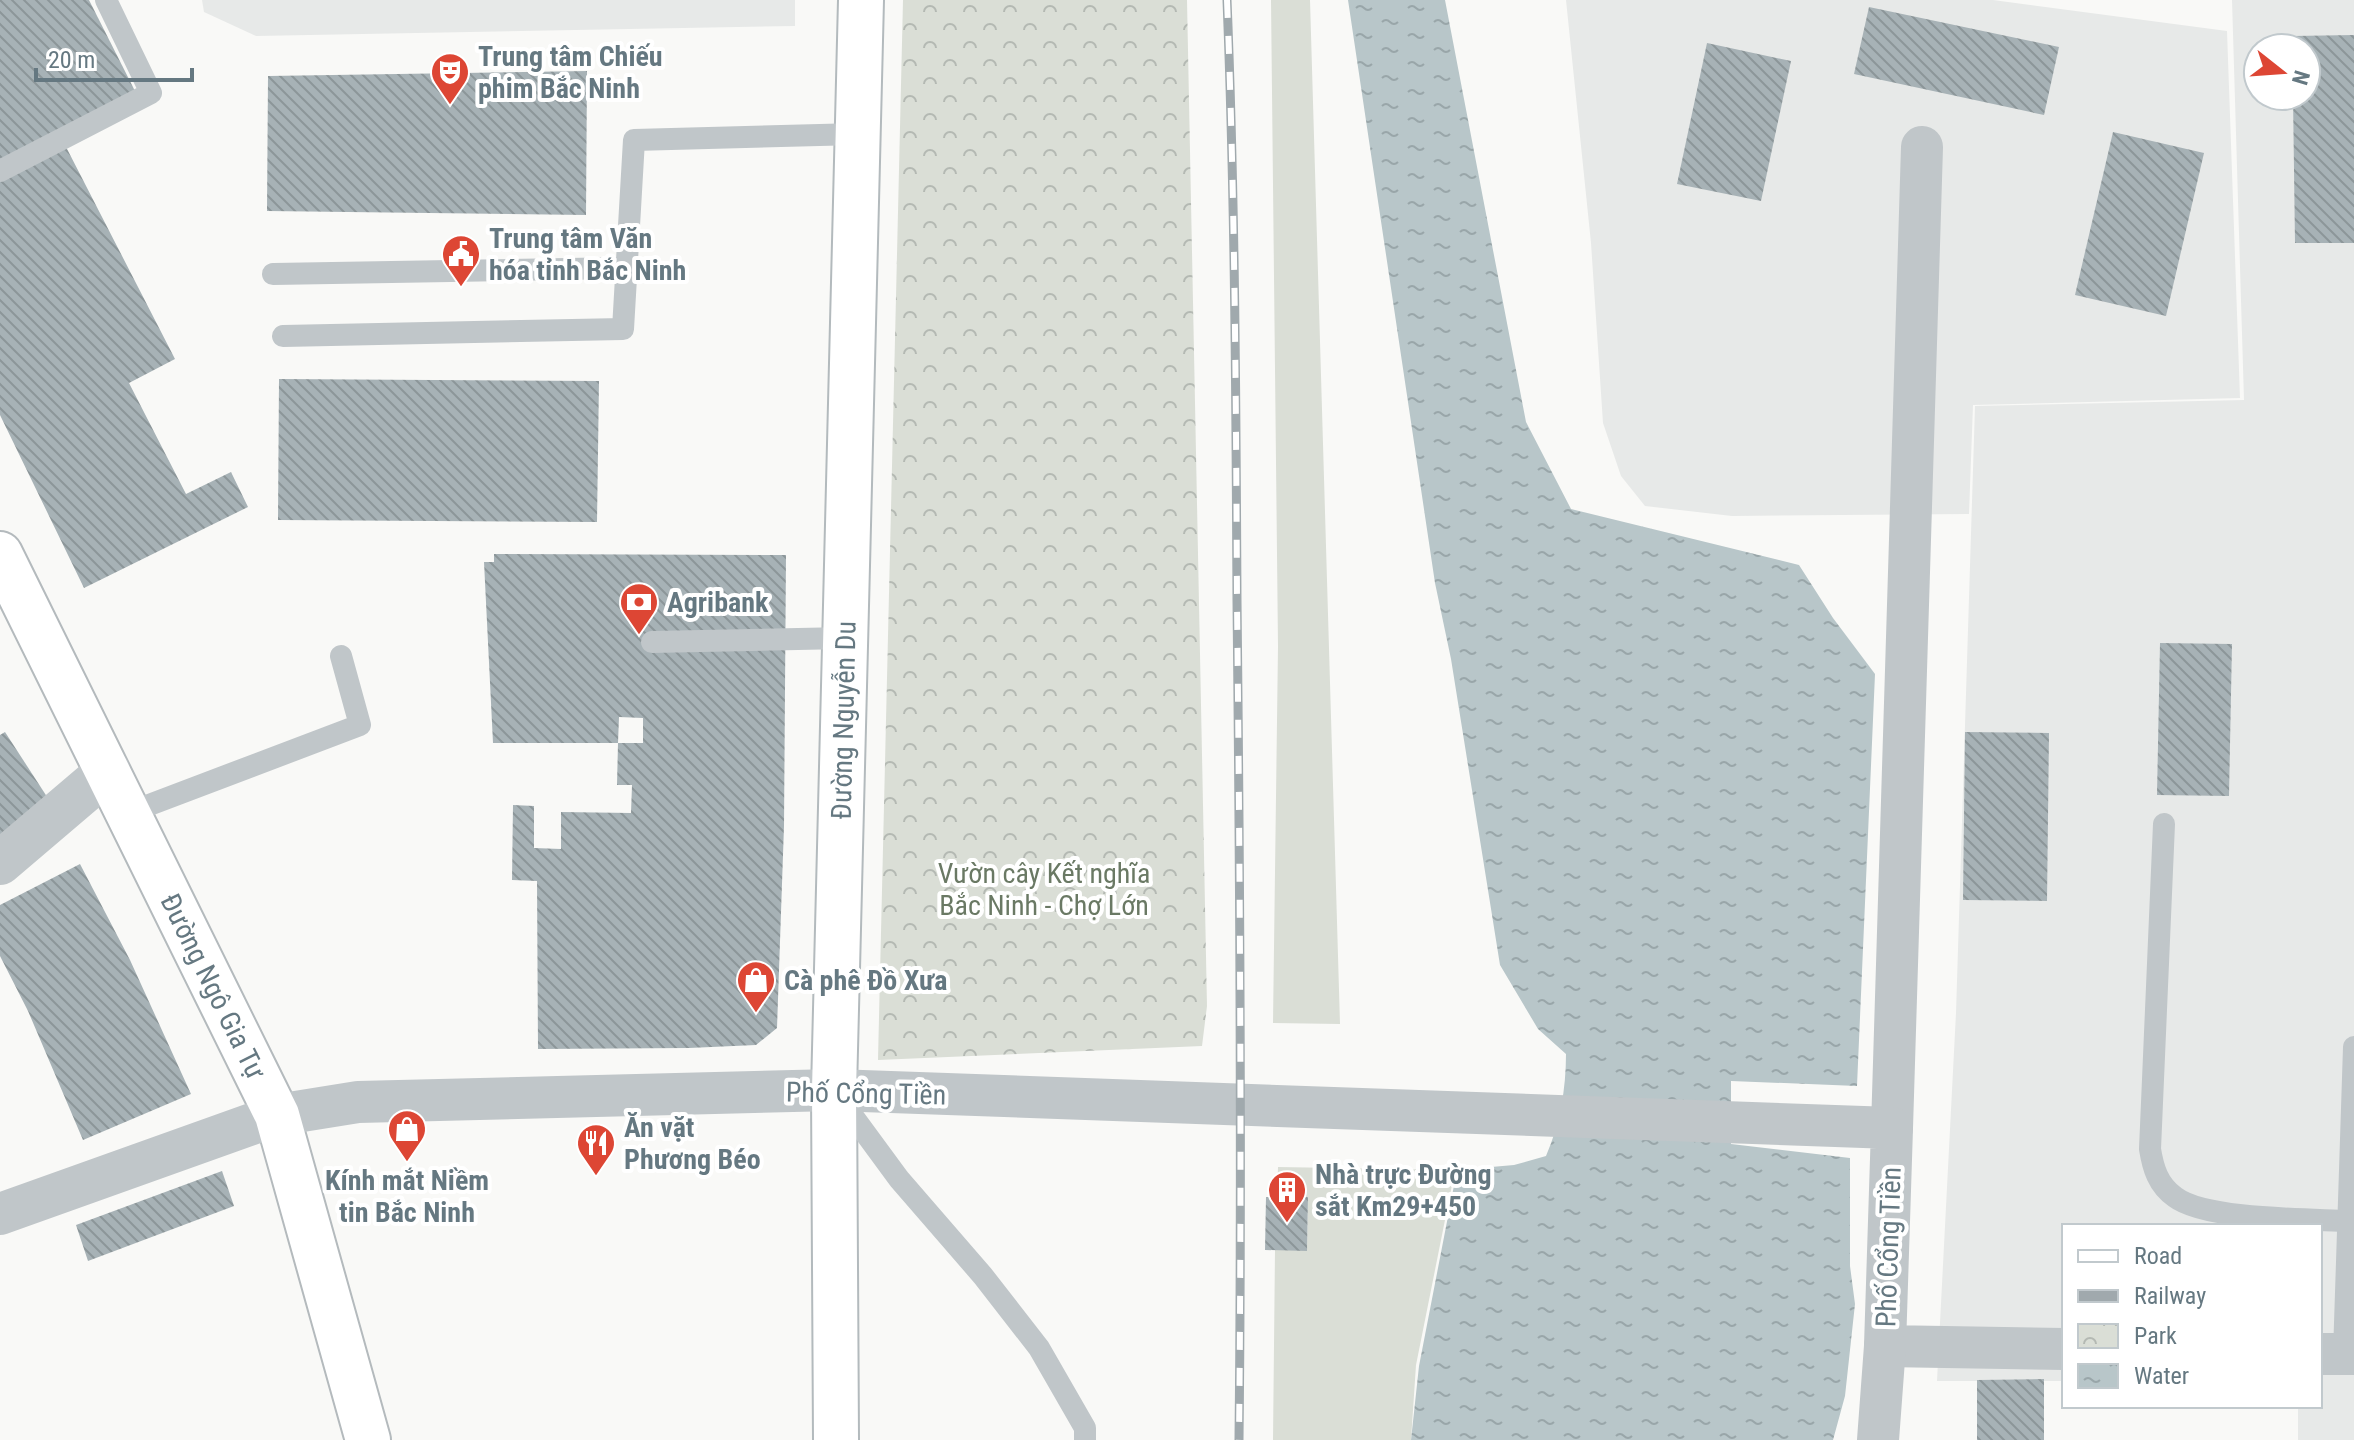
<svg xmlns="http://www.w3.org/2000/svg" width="2354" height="1440" viewBox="0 0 2354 1440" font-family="'Roboto Condensed',sans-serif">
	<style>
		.built { fill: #e7e9e8; fill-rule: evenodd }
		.park { fill: url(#park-crowns) }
		.garden { fill: #daded6 }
		.water { fill: url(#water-ripples) }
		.building { fill: url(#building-back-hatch); fill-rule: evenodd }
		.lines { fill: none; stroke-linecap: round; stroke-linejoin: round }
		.secondary-casing { stroke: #b3babd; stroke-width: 48 }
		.primary-casing { stroke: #b4babd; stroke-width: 48 }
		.service { stroke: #c0c6c9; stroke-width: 22 }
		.minor { stroke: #c0c6c9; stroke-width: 42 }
		.tertiary { stroke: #c0c6c9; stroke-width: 44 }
		.secondary { stroke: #fff; stroke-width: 44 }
		.primary { stroke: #fff; stroke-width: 44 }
		.rail-casing { stroke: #a0a9ad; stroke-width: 9 }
		.rail { stroke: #fff; stroke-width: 6; stroke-dasharray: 18; stroke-linecap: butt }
		.labels { text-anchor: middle; stroke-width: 8; stroke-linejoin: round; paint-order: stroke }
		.poi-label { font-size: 28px; font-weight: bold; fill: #657881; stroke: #fff; text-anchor: start }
		.street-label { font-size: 28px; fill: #657881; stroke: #fff }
		.park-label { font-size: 28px; fill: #6a7964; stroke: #fff }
	</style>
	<defs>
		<pattern id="park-crowns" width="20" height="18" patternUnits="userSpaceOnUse" patternTransform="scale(2)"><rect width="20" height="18" fill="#daded6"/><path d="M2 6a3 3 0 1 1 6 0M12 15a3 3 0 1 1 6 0" fill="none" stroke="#b4b9b3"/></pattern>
		<pattern id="water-ripples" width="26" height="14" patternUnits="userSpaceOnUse" patternTransform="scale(2)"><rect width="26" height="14" fill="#b8c6c9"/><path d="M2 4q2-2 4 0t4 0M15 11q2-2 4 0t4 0" fill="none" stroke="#99a6a9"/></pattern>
		<pattern id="building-back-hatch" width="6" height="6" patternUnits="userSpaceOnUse" patternTransform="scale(2)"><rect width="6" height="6" fill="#a7b2b6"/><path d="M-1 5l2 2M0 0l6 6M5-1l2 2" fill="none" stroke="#8c9699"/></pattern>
	</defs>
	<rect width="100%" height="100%" fill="#f9f9f7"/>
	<g class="built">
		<polygon points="202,0 795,0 795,26 256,36 204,12"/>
		<polygon points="1566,0 1993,0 2227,31 2240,398 1973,405 1969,514 1732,516 1645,506 1621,476 1603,423 1591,243"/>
		<path d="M 2232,0 L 2354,0 L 2354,1440 L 2298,1440 L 2298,1406 L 2320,1406 L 2320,1226 L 2064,1226 L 2064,1381 L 1937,1381 L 1956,1013 L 1975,406 L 2244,400 ZM 2258,48 L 2306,48 L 2306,96 L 2258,96 Z"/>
	</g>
	<polygon class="park" points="903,0 1187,0 1207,1006 1202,1046 878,1060"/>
	<g class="garden">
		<polygon points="1271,0 1310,0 1340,1024 1273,1023 1278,646"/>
		<polygon points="1278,1167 1455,1170 1416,1365 1411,1440 1273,1440 1275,1250 1307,1250 1308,1198 1277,1197"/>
	</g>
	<path class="water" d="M 1348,0 L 1445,0 L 1526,422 L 1571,509 L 1799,565 L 1833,618 L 1875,674 L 1857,1086 L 1731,1081 L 1731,1144 L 1850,1158 L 1850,1266 L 1855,1304 L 1845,1396 L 1833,1440 L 1411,1440 L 1419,1366 L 1457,1170 L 1514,1165 L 1546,1156 C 1560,1124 1566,1089 1566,1054 L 1538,1029 L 1500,965 L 1451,659 L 1435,583 Z"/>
	<g class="building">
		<polygon points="0,0 89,0 137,95 0,164"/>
		<polygon points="1869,7 2059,47 2044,115 1854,74"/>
		<polygon points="2354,35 2354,243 2295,243 2293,96 2306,96 2306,48 2293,48 2293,36"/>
		<polygon points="1707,43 1791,61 1761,201 1677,184"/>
		<polygon points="587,71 586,215 267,211 268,76"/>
		<polygon points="2113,132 2204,153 2166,316 2075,295"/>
		<polygon points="65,145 175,359 129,383 186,494 231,472 248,507 84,588 0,415 0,179"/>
		<polygon points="279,379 599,381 597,522 278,520"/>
		<path d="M 494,554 L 786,555 L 784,826 L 777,1028 L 756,1045 L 689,1048 L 538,1049 L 537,881 L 512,880 L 513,805 L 534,806 L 534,848 L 561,849 L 561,812 L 631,813 L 632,785 L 617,785 L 618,743 L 493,743 L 484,562 L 494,562 ZM 619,717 L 643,718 L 643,743 L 618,743 Z"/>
		<polygon points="2160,643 2232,644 2229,796 2157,795"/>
		<polygon points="5,732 53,806 0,841 0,735"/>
		<polygon points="1965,732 2049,733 2047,901 1963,900"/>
		<polygon points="80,864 130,960 191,1094 83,1140 28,1011 0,956 0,905"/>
		<polygon points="222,1171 234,1206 88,1261 76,1225"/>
		<polygon points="1266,1197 1308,1197 1307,1251 1265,1250"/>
		<polygon points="2044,1379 2044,1440 1977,1440 1977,1380"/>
	</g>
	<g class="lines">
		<defs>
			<g id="secondary">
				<path id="s1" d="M 836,1440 L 834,1090 L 861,0"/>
			</g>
			<g id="primary">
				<path id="s2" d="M 0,554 L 277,1115 L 368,1440"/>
			</g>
		</defs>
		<use href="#secondary" class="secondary-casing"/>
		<use href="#primary" class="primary-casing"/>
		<g class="service">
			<polyline points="0,171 151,93 106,0"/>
			<polyline points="273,274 626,268"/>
			<polyline points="283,336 623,329 634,140 858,134"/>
			<polyline points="652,642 846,638"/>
			<polyline points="128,813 360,725 341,656"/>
			<path d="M 2164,824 L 2150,1149 C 2153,1168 2158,1185 2175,1197 C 2205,1220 2308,1219 2348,1221"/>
			<polyline points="838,1096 899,1179 983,1276 1039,1348 1085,1428 1085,1440"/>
			<polyline points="2344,1354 2354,1047"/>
		</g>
		<g class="minor">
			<polyline points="1892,1128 1922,147"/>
			<polyline points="0,1214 277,1115 358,1102 834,1090 1892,1128 1885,1346 2064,1349"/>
			<polyline points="2320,1354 2354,1354"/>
			<polyline points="1878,1440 1885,1346"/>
		</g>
		<polyline class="tertiary" points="0,863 108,771"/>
		<use href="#secondary" class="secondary"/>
		<use href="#primary" class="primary"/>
		<defs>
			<path id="rail" d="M 1227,0 C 1235,200 1236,400 1237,601 C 1240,880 1242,1160 1239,1440"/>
		</defs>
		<use href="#rail" class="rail-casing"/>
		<use href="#rail" class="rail"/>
	</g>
	<defs>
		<symbol id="theatre-pin" viewBox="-11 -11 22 30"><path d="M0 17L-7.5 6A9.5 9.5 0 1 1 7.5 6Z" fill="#dd4634" stroke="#fff"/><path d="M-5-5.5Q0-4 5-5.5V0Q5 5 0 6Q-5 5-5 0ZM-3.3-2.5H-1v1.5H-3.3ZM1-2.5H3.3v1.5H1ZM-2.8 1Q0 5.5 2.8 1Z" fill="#fff"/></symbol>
		<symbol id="civic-pin" viewBox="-11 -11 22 30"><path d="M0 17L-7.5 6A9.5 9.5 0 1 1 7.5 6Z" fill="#dd4634" stroke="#fff"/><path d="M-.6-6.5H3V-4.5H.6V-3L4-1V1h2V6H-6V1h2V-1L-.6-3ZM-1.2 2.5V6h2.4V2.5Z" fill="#fff"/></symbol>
		<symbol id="bank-pin" viewBox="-11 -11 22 30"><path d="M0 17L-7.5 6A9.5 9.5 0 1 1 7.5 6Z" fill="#dd4634" stroke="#fff"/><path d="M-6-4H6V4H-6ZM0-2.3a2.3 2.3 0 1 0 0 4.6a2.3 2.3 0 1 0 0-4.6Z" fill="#fff"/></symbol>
		<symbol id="shop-pin" viewBox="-11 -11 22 30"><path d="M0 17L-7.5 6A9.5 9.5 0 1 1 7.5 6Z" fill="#dd4634" stroke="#fff"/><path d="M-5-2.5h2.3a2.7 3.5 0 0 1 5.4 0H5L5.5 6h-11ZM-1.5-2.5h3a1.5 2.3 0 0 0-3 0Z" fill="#fff"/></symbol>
		<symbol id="restaurant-pin" viewBox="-11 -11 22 30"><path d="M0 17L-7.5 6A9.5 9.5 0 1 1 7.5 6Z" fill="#dd4634" stroke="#fff"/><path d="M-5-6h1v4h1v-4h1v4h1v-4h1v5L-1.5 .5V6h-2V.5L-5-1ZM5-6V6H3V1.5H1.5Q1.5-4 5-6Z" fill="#fff"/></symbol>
		<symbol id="building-pin" viewBox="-11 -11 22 30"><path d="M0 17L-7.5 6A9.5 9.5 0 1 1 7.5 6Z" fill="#dd4634" stroke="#fff"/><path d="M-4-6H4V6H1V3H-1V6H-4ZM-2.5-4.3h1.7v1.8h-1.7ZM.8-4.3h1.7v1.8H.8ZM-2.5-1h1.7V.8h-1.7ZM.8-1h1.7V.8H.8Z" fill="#fff"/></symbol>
	</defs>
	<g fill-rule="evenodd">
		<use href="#theatre-pin" x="428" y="50" width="44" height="60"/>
		<use href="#civic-pin" x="439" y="232" width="44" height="60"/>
		<use href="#bank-pin" x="617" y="580" width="44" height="60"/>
		<use href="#shop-pin" x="734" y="958" width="44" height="60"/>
		<use href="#shop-pin" x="385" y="1107" width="44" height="60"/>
		<use href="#restaurant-pin" x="574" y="1121" width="44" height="60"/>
		<use href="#building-pin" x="1265" y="1168" width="44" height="60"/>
	</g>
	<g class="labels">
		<g class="poi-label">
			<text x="478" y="66">Trung tâm Chiếu<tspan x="478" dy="32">phim Bắc Ninh</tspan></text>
			<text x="489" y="248">Trung tâm Văn<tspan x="489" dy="32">hóa tỉnh Bắc Ninh</tspan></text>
			<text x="667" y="612">Agribank</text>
			<text x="784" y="990">Cà phê Đồ Xưa</text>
			<text x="624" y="1137">Ăn vặt<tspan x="624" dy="32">Phương Béo</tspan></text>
			<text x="1315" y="1184">Nhà trực Đường<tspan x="1315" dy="32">sắt Km29+450</tspan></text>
			<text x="407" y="1190" text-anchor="middle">Kính mắt Niềm<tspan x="407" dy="32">tin Bắc Ninh</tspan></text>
		</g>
		<g class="street-label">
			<text dy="10" stroke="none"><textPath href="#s1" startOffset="720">Đường Nguyễn Du</textPath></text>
			<text dy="10" stroke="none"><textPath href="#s2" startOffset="482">Đường Ngô Gia Tự</textPath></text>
			<text transform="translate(866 1093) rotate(1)" y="10">Phố Cổng Tiền</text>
			<text transform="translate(1888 1247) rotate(-88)" y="10">Phố Cổng Tiền</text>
		</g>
		<g class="park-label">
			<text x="1044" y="883">Vườn cây Kết nghĩa<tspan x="1044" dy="32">Bắc Ninh - Chợ Lớn</tspan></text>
		</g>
	</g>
	<rect x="2062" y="1224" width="260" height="184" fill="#ffffff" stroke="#c1c9cd" stroke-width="2"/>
	<rect x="2078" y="1250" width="40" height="12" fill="#ffffff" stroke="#c1c9cd" stroke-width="2"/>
	<text x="2134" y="1264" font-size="24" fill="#657881">Road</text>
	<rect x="2078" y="1290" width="40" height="12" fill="#a0a9ad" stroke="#c1c9cd" stroke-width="2"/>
	<text x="2134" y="1304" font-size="24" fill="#657881">Railway</text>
	<rect x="2078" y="1324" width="40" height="24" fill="url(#park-crowns)" stroke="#c1c9cd" stroke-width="2"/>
	<text x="2134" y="1344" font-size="24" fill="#657881">Park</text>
	<rect x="2078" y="1364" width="40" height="24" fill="url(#water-ripples)" stroke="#c1c9cd" stroke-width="2"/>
	<text x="2134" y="1384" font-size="24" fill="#657881">Water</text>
	<g transform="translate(2282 72) rotate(107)"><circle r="38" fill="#ffffff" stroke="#c1c9cd" stroke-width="2"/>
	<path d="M0-6L14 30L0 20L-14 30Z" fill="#dd4634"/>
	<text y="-12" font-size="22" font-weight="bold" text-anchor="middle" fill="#657881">N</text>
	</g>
	<path d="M36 68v12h156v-12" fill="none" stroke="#657881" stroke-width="4"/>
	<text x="48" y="68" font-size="24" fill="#657881" stroke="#ffffff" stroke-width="6" paint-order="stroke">20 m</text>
</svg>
